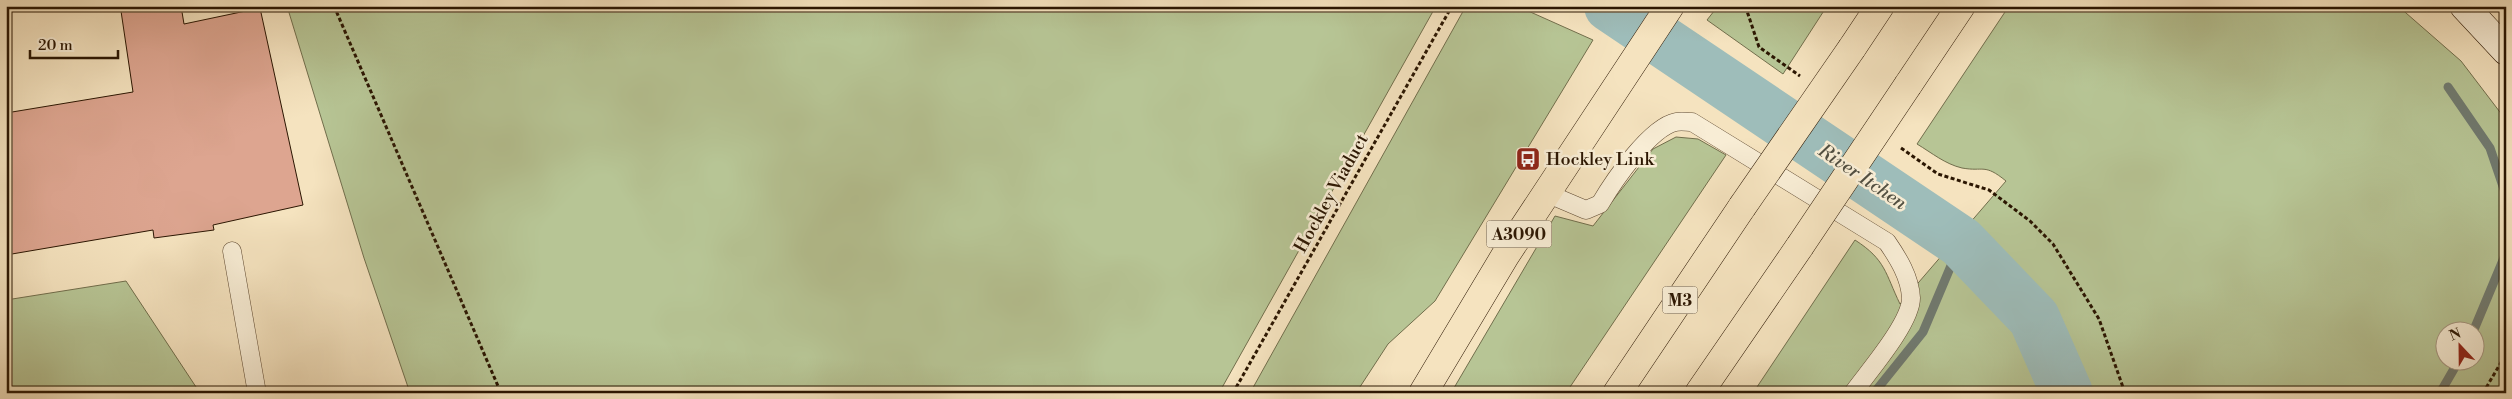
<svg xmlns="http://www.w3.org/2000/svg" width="2512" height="399" viewBox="0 0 2512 399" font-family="'Libre Bodoni',serif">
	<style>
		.green { fill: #b7c595; stroke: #716e4c; fill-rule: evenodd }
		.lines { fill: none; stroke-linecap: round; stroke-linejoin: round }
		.stream { stroke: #707a70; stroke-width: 9 }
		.river { stroke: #9ebdba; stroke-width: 52 }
		.building { fill: #dda590; stroke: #2b1602 }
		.service-casing { stroke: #5e4931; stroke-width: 19 }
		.secondary-casing { stroke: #2b1602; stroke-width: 29 }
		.primary-casing { stroke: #2b1602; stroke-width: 29 }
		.motorway-casing { stroke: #2b1602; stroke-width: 29 }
		.path { stroke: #2b1602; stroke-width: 3; stroke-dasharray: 4 2.5; stroke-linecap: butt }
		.service { stroke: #f8edd5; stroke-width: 18 }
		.secondary { stroke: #f8edd5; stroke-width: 28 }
		.primary { stroke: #f5e3bf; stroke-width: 28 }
		.motorway { stroke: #f5e3bf; stroke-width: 28 }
		.motorway-bridge-casing { stroke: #2b1602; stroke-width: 29; stroke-linecap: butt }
		.motorway-bridge { stroke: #f5e3bf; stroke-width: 28 }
		.labels { text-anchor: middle; stroke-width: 5; stroke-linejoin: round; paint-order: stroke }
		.shield { fill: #f8edd5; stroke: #685641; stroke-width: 1 }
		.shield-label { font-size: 16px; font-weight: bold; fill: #2b1602 }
		.poi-label { font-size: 18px; fill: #2b1602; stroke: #f8edd5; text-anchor: start }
		.street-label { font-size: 18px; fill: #2b1602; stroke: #f8edd5 }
		.water-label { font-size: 19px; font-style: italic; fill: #535042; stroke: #f8edd5 }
	</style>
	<rect width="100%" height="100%" fill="#f5e3bf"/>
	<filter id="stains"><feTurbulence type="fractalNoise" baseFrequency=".004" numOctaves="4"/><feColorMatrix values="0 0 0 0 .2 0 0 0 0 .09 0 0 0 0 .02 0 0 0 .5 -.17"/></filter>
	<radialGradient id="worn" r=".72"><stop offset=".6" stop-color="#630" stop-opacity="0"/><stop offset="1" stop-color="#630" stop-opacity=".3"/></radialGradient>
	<g class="green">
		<polygon points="287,6 1436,6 1219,393 410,393 364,258"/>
		<polygon points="1466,6 1517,6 1593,40 1435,301 1388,344 1356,393 1250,393"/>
		<polygon points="1718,6 1827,6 1783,74 1707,20"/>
		<path d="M 2009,6 L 2398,6 L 2461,61 L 2506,120 L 2506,393 L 1753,393 L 1855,240 C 1886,260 1885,273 1900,304 L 2006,181 C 1984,163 1984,172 1962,168 C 1945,164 1932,153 1917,144 ZM 2444,332 L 2474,332 L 2474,362 L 2444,362 Z"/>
		<polygon points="1676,137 1698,139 1726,155 1566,393 1451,393 1555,216 1593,226 1653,149"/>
		<polygon points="126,281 200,393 6,393 6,300"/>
	</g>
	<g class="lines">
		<g class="stream">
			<polyline points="2448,87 2490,148 2506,195"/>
			<polyline points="2473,332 2506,253"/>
			<polyline points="1874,393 1923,332 1961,242"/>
			<polyline points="2440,393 2458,362"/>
		</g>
		<polyline class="river" points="1610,6 1961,242 2034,318 2067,393"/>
	</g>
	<polygon class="building" points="156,6 181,6 184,24 260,8 303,205 213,225 214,230 154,238 153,230 6,255 6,113 133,92 121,11"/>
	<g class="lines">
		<defs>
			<g id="service">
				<path d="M 1546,193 L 1586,210 L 1600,204 C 1613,182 1650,127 1676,122 C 1681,121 1687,122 1692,122 L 1887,242 C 1898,258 1910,277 1911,298 C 1911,323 1868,372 1853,393"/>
				<polyline points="232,251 257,393"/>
			</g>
			<polyline id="secondary" points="2464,6 2506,51"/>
			<polyline id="primary" points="1423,393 1505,256 1670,6"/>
			<g id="motorway">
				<polyline points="1852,48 1880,6"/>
				<polyline points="1908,85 1961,6"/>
				<polyline points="1617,393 1742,207"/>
				<polyline points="1699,393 1800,246"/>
			</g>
		</defs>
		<use href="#service" class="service-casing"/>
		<use href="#secondary" class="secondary-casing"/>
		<use href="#primary" class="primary-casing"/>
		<use href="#motorway" class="motorway-casing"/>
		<g class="path">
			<polyline points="334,6 501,393"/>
			<polyline points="1747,6 1747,11 1759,47 1800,76"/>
			<polyline points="1901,148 1938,174 1989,190 2030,221 2053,244 2099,319 2125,393"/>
			<polyline points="1233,393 1452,6"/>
			<polyline points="2483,393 2506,354"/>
		</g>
		<use href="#service" class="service"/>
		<use href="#secondary" class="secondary"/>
		<use href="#primary" class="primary"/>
		<use href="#motorway" class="motorway"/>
		<defs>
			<g id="motorway-bridge">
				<polyline points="1742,207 1852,48"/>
				<polyline points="1800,246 1908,85"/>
			</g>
		</defs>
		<use href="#motorway-bridge" class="motorway-bridge-casing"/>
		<use href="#motorway-bridge" class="motorway-bridge"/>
	</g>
	<defs>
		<symbol id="bus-square" viewBox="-11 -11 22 22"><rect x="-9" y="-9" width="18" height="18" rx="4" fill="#8f2418" stroke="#f8edd5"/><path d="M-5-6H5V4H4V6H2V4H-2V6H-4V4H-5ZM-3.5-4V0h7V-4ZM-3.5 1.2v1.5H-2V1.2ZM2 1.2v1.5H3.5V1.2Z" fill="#fff"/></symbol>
	</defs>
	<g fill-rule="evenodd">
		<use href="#bus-square" x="1514" y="145" width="28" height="28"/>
	</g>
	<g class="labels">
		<g class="shield">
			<rect x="1486.5" y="220.5" width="65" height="27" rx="4"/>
			<rect x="1662.5" y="286.5" width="35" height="27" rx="4"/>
		</g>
		<g class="shield-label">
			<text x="1519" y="240">A3090</text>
			<text x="1680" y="306">M3</text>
		</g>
		<g class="poi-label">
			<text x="1546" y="165">Hockley Link</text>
		</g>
		<g class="street-label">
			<text transform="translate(1331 193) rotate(-61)" y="6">Hockley Viaduct</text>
		</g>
		<g class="water-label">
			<text transform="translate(1863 176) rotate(34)" y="7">River Itchen</text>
		</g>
	</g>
	<rect width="2512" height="399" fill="none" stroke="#f5e3bf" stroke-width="25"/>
	<rect x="8" y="8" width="2497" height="384" fill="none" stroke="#2b1602" stroke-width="2.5"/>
	<rect x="12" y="12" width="2487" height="374" fill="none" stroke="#2b1602"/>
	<g transform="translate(2460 346) rotate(338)"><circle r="24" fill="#f8edd5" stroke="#a69781"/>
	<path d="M0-4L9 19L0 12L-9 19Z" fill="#8f2418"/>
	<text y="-8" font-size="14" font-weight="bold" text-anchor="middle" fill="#2b1602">N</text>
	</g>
	<path d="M30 50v8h88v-8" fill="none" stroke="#2b1602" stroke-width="2.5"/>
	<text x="38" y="50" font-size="15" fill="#2b1602" stroke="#f8edd5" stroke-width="4" paint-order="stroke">20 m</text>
	<rect width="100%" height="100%" filter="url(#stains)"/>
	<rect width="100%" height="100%" fill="url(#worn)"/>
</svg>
